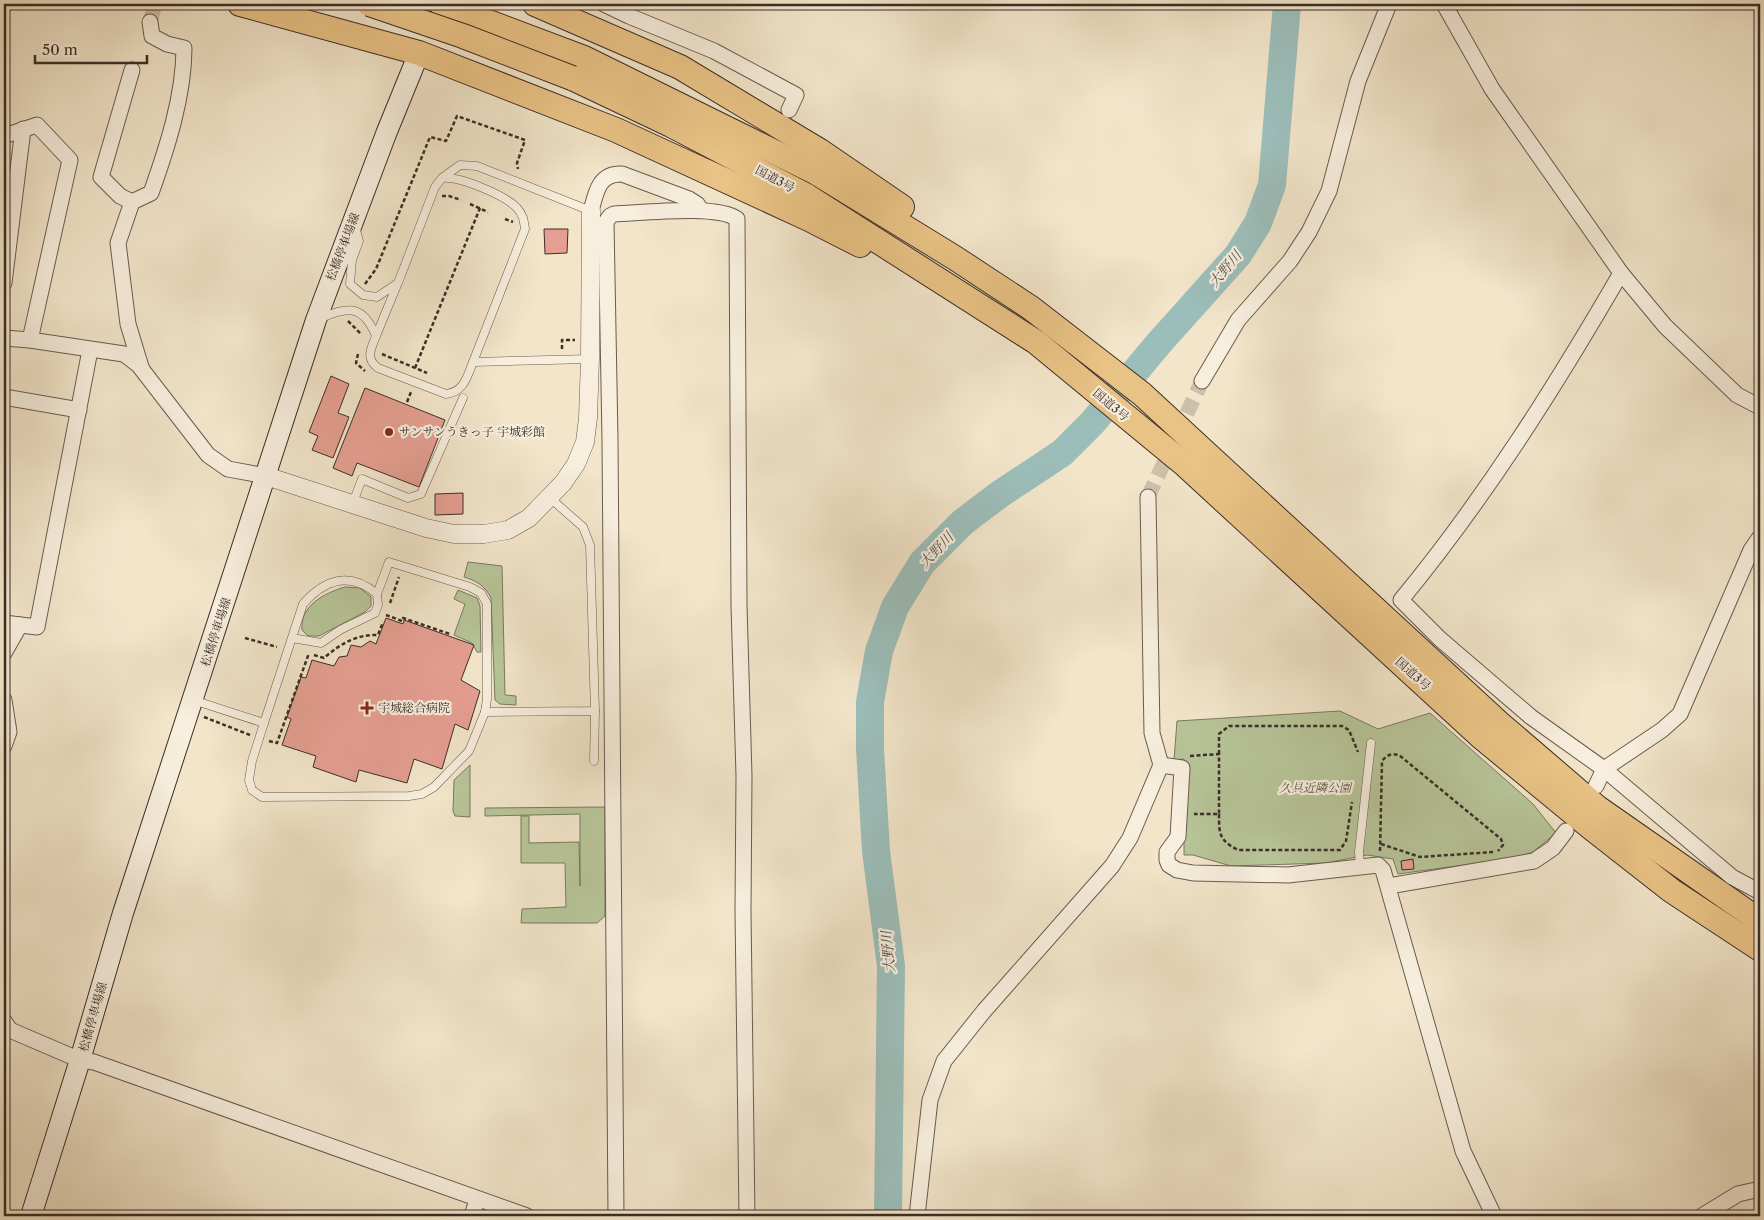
<svg xmlns="http://www.w3.org/2000/svg" width="1764" height="1220" viewBox="0 0 1764 1220" font-family="'Libre Caslon Text','Noto Serif JP',serif">
	<style>
		.green { fill: #b7c599; stroke: #797960 }
		.lines { fill: none; stroke-linecap: round; stroke-linejoin: round }
		.river { stroke: #9cbeba; stroke-width: 28 }
		.building { fill: #e59e91; stroke: #3b2d28 }
		.minor-tunnel { stroke: #cdc0aa; stroke-width: 15; stroke-dasharray: 15 8; stroke-linecap: butt }
		.service-casing { stroke: #695b50; stroke-width: 9 }
		.minor-casing { stroke: #695b50; stroke-width: 17 }
		.tertiary-casing { stroke: #695b50; stroke-width: 19 }
		.secondary-casing { stroke: #3b2d28; stroke-width: 22 }
		.trunk-casing { stroke: #3b2d28; stroke-width: 26 }
		.path { stroke: #3b2d28; stroke-width: 2.5; stroke-dasharray: 4 2.5; stroke-linecap: butt }
		.service { stroke: #f7eedd; stroke-width: 8 }
		.minor { stroke: #f7eedd; stroke-width: 15 }
		.tertiary { stroke: #f7eedd; stroke-width: 18 }
		.secondary { stroke: #f7eedd; stroke-width: 20 }
		.trunk { stroke: #e9c285; stroke-width: 24 }
		.trunk-bridge-casing { stroke: #3b2d28; stroke-width: 26; stroke-linecap: butt }
		.trunk-bridge { stroke: #e9c285; stroke-width: 24 }
		.poi-dot { fill: #8f2418; stroke: #f7eedd; stroke-width: 2 }
		.labels { text-anchor: middle; stroke-width: 4.5; stroke-linejoin: round; paint-order: stroke }
		.street-label { font-size: 12px; fill: #3b2d28; stroke: #f7eedd }
		.poi-label { font-size: 12px; fill: #3b2d28; stroke: #f7eedd; text-anchor: start }
		.park-label { font-size: 12px; font-style: italic; fill: #5a5344; stroke: #f7eedd }
		.water-label { font-size: 14px; font-style: italic; fill: #53514c; stroke: #f7eedd }
	</style>
	<rect width="100%" height="100%" fill="#f2e5ca"/>
	<filter id="stains"><feTurbulence type="fractalNoise" baseFrequency=".004" numOctaves="4"/><feColorMatrix values="0 0 0 0 .2 0 0 0 0 .09 0 0 0 0 .02 0 0 0 .5 -.17"/></filter>
	<radialGradient id="worn" r=".72"><stop offset=".6" stop-color="#630" stop-opacity="0"/><stop offset="1" stop-color="#630" stop-opacity=".3"/></radialGradient>
	<g class="green">
		<path d="M 468,562 L 502,566 L 505,695 L 516,696 L 516,705 L 500,704 L 495,700 L 491,598 C 485,586 477,581 464,577 Z"/>
		<path d="M 345,587 L 360,588 L 371,597 L 371,606 L 365,612 L 319,636 L 308,636 L 302,630 C 300,605 325,593 345,587 Z"/>
		<polygon points="458,590 477,598 480,606 481,652 477,652 472,643 454,635 465,604 454,599"/>
		<polygon points="1340,711 1378,729 1430,713 1533,804 1556,833 1533,852 1515,858 1398,874 1393,859 1367,855 1326,863 1231,866 1193,855 1184,855 1184,759 1174,760 1177,721"/>
		<polygon points="470,765 470,817 455,816 453,811 454,780"/>
		<polygon points="605,807 605,916 597,923 521,923 522,909 566,907 565,863 521,863 521,816 529,816 529,843 579,842 580,886 580,814 485,816 485,808"/>
	</g>
	<g class="lines">
		<polyline class="river" points="888,1216 891,966 876,851 870,749 870,702 879,651 895,607 922,563 963,522 1000,494 1062,453 1093,422 1159,343 1238,255 1258,223 1272,185 1287,4"/>
	</g>
	<g class="building">
		<polygon points="544,229 568,229 567,253 545,254"/>
		<polygon points="331,376 349,384 338,413 349,417 333,458 312,450 318,436 309,432"/>
		<polygon points="365,388 445,420 419,487 357,463 352,476 333,468"/>
		<polygon points="463,493 463,514 435,515 435,494"/>
		<polygon points="386,618 403,624 404,620 474,645 461,680 480,691 468,730 455,724 442,769 414,759 407,783 359,770 356,782 313,767 316,756 282,745 291,719 287,717 301,677 306,678 312,660 334,666 339,657 347,656 351,645 361,647 370,641 376,644"/>
		<polygon points="1413,859 1414,869 1402,870 1401,861"/>
	</g>
	<g class="lines">
		<g class="minor-tunnel">
			<polyline points="150,22 155,4"/>
			<polyline points="1148,497 1202,381"/>
		</g>
		<defs>
			<g id="service">
				<polyline points="442,178 460,165 477,166 591,211"/>
				<path d="M 355,226 L 359,241 L 352,260 L 350,284 L 363,295 L 377,297 L 398,283 L 435,187 L 442,178 C 459,176 505,195 517,208 C 523,214 524,221 525,229 L 473,362"/>
				<path d="M 321,318 C 349,306 363,305 376,336 C 371,349 365,358 378,368 L 446,394 C 464,392 467,377 473,362 L 590,359"/>
				<polyline points="376,336 397,285"/>
				<polyline points="352,505 362,479 408,498 421,494 463,398"/>
				<path d="M 193,700 L 264,723 L 303,604 C 325,579 350,571 377,594 L 378,605 L 375,613 L 340,630 L 321,643 L 292,638"/>
				<polyline points="485,712 595,711 590,545 583,527 550,498"/>
				<polyline points="264,723 252,761 249,780 252,790 262,797 409,796 422,794 434,787 469,751 485,712 487,699 487,604 481,593 470,587 389,562 377,594"/>
				<polyline points="594,761 595,711"/>
				<polyline points="1360,867 1359,852 1371,743"/>
			</g>
			<g id="minor">
				<polyline points="604,4 629,16 714,51 796,95 789,110"/>
				<polyline points="1444,4 1492,89 1621,273 1665,326 1737,395 1760,407"/>
				<polyline points="132,70 101,177 120,196 132,202"/>
				<polyline points="4,136 37,125 70,160 30,340 124,354 141,367"/>
				<path d="M 591,211 C 596,192 599,173 622,174 L 689,199 L 697,204 L 701,210"/>
				<path d="M 1621,273 C 1555,387 1485,498 1401,600 L 1440,639 L 1531,717 L 1604,769 L 1732,877 L 1760,892"/>
				<polyline points="4,283 23,129"/>
				<polyline points="4,338 30,340"/>
				<polyline points="140,367 208,455 228,469 266,476"/>
				<path d="M 141,367 L 128,324 L 118,243 L 132,202 L 151,193 C 167,148 184,96 184,48 L 167,44 L 152,36 L 150,22"/>
				<polyline points="1202,381 1238,320 1290,261 1309,232 1329,191 1358,81 1389,4"/>
				<polyline points="4,397 79,410"/>
				<polyline points="4,623 37,627 90,350"/>
				<polyline points="4,653 20,625"/>
				<polyline points="4,700 9,732 4,746"/>
				<polyline points="1161,765 1182,768 1178,837 1167,852 1167,860 1169,865 1177,870 1193,873 1288,875 1378,865 1383,870 1463,1151 1494,1216"/>
				<polyline points="1596,786 1604,769 1662,730 1680,714 1751,550 1760,537"/>
				<polyline points="1389,886 1534,861 1553,848 1566,831"/>
				<polyline points="4,1021 10,1030 80,1060 94,1062 527,1216"/>
				<polyline points="472,1216 477,1200"/>
				<path d="M 616,1216 L 610,439 L 606,222 L 610,216 L 614,214 C 642,213 718,204 737,219 L 739,605 L 744,776 L 743,911 L 747,1216"/>
				<polyline points="917,1216 930,1100 944,1061 984,1011 1112,866 1130,838 1161,765 1152,733 1148,497"/>
				<polyline points="1702,1216 1738,1194 1760,1189"/>
			</g>
			<polyline id="tertiary" points="266,476 426,528 454,534 484,534 508,530 529,518 563,483 576,464 585,442 588,418 590,359 591,211"/>
			<polyline id="secondary" points="31,1216 80,1060 123,913 316,320 386,134 419,53"/>
			<g id="trunk">
				<polyline points="240,4 419,53 616,130 809,219 860,245"/>
				<polyline points="441,4 584,58 815,172 955,258 1031,308 1142,394 1499,723 1598,808 1760,921"/>
				<polyline points="535,4 680,67 820,151 902,207"/>
				<polyline points="572,78 671,125 807,196 1036,342 1184,464 1480,736 1589,826 1672,891 1760,949"/>
			</g>
		</defs>
		<use href="#service" class="service-casing"/>
		<use href="#minor" class="minor-casing"/>
		<use href="#tertiary" class="tertiary-casing"/>
		<use href="#secondary" class="secondary-casing"/>
		<use href="#trunk" class="trunk-casing"/>
		<g class="path">
			<polyline points="442,196 449,196 461,200"/>
			<polyline points="470,204 488,212"/>
			<polyline points="505,219 513,222"/>
			<polyline points="365,284 376,269 430,137 446,141 457,116 525,140 517,163 518,169"/>
			<polyline points="348,321 361,334"/>
			<polyline points="562,349 562,340 575,340"/>
			<polyline points="358,354 356,363 365,371"/>
			<polyline points="382,354 427,373"/>
			<polyline points="415,368 480,208"/>
			<polyline points="407,402 411,392"/>
			<polyline points="390,603 399,577"/>
			<polyline points="386,615 402,621 403,618 450,634"/>
			<polyline points="245,638 277,647"/>
			<path d="M 314,655 L 324,658 C 340,644 357,634 378,635 L 383,622"/>
			<polyline points="204,717 250,735"/>
			<polyline points="269,741 277,743 309,653"/>
			<polyline points="1219,754 1219,734 1229,726 1342,726 1349,730 1358,752"/>
			<polyline points="1190,756 1219,754 1219,814 1194,814"/>
			<path d="M 1219,814 C 1219,834 1219,840 1238,850 L 1340,850 L 1346,841 L 1352,802"/>
			<polyline points="1381,844 1420,857 1493,852"/>
			<path d="M 1380,851 L 1382,761 C 1387,755 1391,753 1399,755 L 1501,839 L 1503,845 L 1498,851"/>
		</g>
		<use href="#service" class="service"/>
		<use href="#minor" class="minor"/>
		<use href="#tertiary" class="tertiary"/>
		<use href="#secondary" class="secondary"/>
		<use href="#trunk" class="trunk"/>
		<defs>
			<polyline id="trunk-bridge" points="369,4 463,36 572,78"/>
		</defs>
		<use href="#trunk-bridge" class="trunk-bridge-casing"/>
		<use href="#trunk-bridge" class="trunk-bridge"/>
	</g>
	<g class="poi-dot">
		<circle cx="389" cy="432" r="5"/>
		<path d="M364.5 700.5h5v5h5v5h-5v5h-5v-5h-5v-5h5z"/>
	</g>
	<g class="labels">
		<g class="street-label">
			<text transform="translate(775 179) rotate(28)" y="4">国道3号</text>
			<text transform="translate(343 247) rotate(-69)" y="4">松橋停車場線</text>
			<text transform="translate(1111 405) rotate(40)" y="4">国道3号</text>
			<text transform="translate(216 632) rotate(-72)" y="4">松橋停車場線</text>
			<text transform="translate(1413 674) rotate(42)" y="4">国道3号</text>
			<text transform="translate(93 1017) rotate(-74)" y="4">松橋停車場線</text>
		</g>
		<g class="poi-label">
			<text x="399" y="436">サンサンうきっ子 宇城彩館</text>
			<text x="378" y="712">宇城総合病院</text>
		</g>
		<g class="park-label">
			<text x="1315" y="792">久具近隣公園</text>
		</g>
		<g class="water-label">
			<text transform="translate(1225 269) rotate(-50)" y="5">大野川</text>
			<text transform="translate(936 550) rotate(-47)" y="5">大野川</text>
			<text transform="translate(888 952) rotate(-95)" y="5">大野川</text>
		</g>
	</g>
	<rect width="1764" height="1220" fill="none" stroke="#f2e5ca" stroke-width="20"/>
	<rect x="5" y="5" width="1754" height="1210" fill="none" stroke="#3b2d28" stroke-width="2.5"/>
	<rect x="10" y="10" width="1744" height="1200" fill="none" stroke="#3b2d28"/>
	<path d="M35 55v8h112v-8" fill="none" stroke="#3b2d28" stroke-width="2.5"/>
	<text x="42" y="55" font-size="15" fill="#3b2d28" stroke="#f7eedd" stroke-width="4" paint-order="stroke">50 m</text>
	<rect width="100%" height="100%" filter="url(#stains)"/>
	<rect width="100%" height="100%" fill="url(#worn)"/>
</svg>
